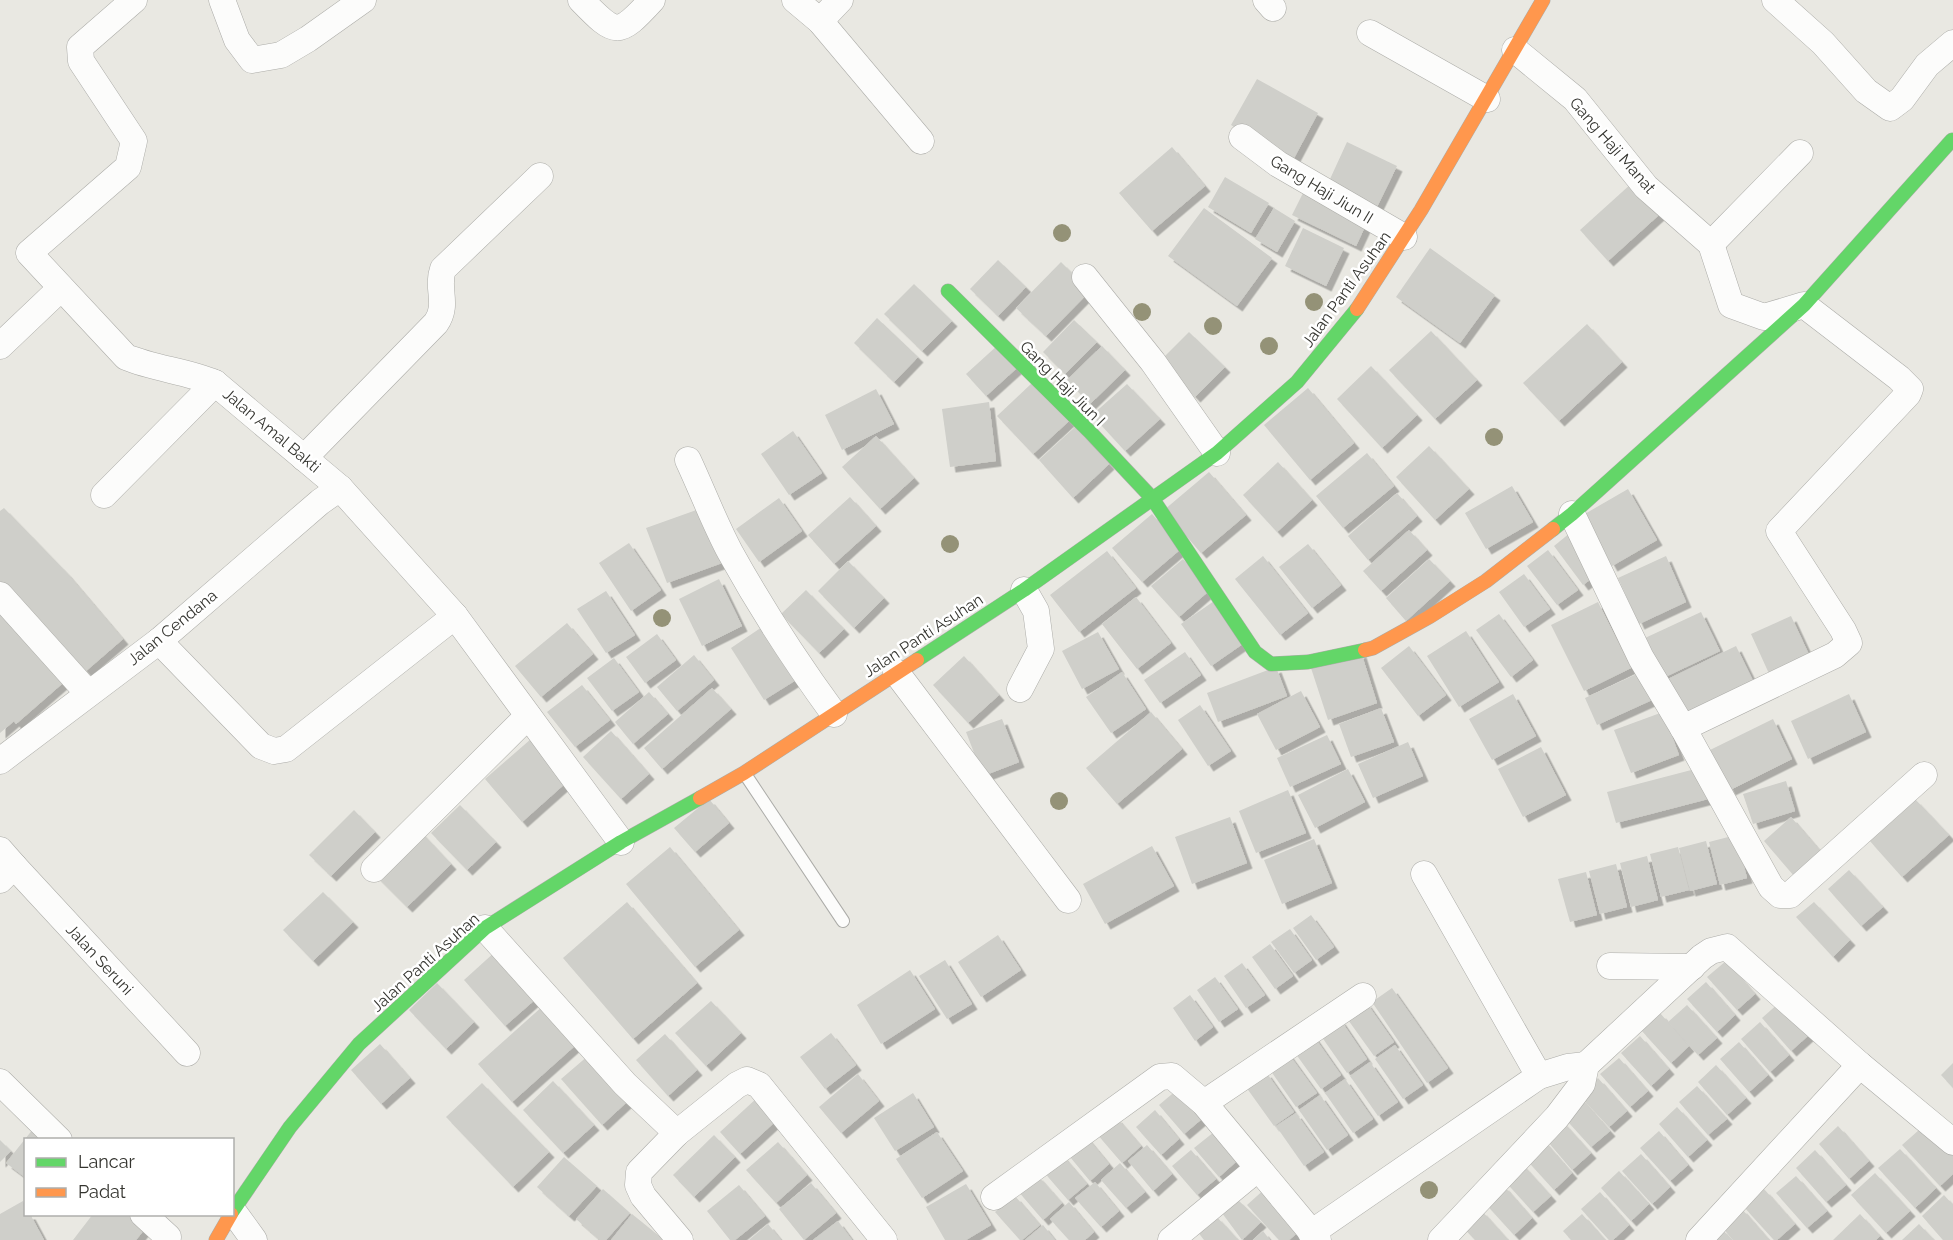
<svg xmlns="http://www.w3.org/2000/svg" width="1953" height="1240" viewBox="0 0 1953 1240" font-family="Raleway,sans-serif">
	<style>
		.building { fill: #cfcfca; filter: url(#shadow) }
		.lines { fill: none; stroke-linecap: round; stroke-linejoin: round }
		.lane-casing { stroke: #acaca8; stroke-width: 14 }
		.street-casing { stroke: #acaca8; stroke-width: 27 }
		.fast-casing { stroke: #acaca8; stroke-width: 15 }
		.slow-casing { stroke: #acaca8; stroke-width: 15 }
		.lane { stroke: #fcfcfb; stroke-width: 12 }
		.street { stroke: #fcfcfb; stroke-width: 26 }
		.fast { stroke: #63d668; stroke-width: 14 }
		.slow { stroke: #ff974d; stroke-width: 14 }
		.tree { fill: #949277 }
		.labels { text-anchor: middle; stroke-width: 5; stroke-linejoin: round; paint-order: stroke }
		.street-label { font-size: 16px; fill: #34342f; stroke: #fff }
	</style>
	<defs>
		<filter id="shadow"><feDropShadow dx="5.5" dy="5.5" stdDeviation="0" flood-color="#0004"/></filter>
	</defs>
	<rect width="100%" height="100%" fill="#e9e8e2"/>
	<g class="building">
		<polygon points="1257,79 1318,113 1293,160 1231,125"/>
		<polygon points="1347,142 1397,166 1374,213 1325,190"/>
		<polygon points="1172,147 1205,186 1152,231 1119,193"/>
		<polygon points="1225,177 1269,203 1251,233 1208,207"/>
		<polygon points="1632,183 1660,214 1608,261 1580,230"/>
		<polygon points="1306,187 1369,218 1356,246 1292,215"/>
		<polygon points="1204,208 1272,258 1237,306 1168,256"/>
		<polygon points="1274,208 1295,221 1277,252 1255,239"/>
		<polygon points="1303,228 1344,248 1326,286 1285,266"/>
		<polygon points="1430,248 1495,295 1460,343 1396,297"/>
		<polygon points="998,260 1026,287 998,316 970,289"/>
		<polygon points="1061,262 1090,291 1046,336 1016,308"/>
		<polygon points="914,284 952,321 922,351 884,314"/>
		<polygon points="877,318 918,357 894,382 854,343"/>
		<polygon points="1074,320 1097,342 1065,374 1043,352"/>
		<polygon points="1587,324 1622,362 1559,421 1523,383"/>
		<polygon points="1431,331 1477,380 1435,419 1389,370"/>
		<polygon points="1189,332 1225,367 1195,397 1160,361"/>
		<polygon points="998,345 1018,367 986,396 966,374"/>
		<polygon points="1102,346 1125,370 1090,404 1067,380"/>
		<polygon points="1371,366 1417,415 1382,448 1337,399"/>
		<polygon points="1032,383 1069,421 1033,454 997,416"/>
		<polygon points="1127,384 1160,419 1125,451 1092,415"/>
		<polygon points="1308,388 1354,443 1310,480 1264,425"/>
		<polygon points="876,389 894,424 842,450 825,415"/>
		<polygon points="989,402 996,461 950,467 942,409"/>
		<polygon points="1075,427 1109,464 1073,498 1039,460"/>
		<polygon points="793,431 822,473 789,495 761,454"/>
		<polygon points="876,436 914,478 880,509 842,467"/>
		<polygon points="1429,446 1469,489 1435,520 1396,477"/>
		<polygon points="1367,453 1394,486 1343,528 1316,496"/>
		<polygon points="1278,462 1312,500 1277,532 1243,495"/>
		<polygon points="1209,472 1246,515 1201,553 1164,510"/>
		<polygon points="1512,486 1533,522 1486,549 1465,513"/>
		<polygon points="1628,489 1657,540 1612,566 1583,515"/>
		<polygon points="1397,493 1417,516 1368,560 1348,536"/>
		<polygon points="850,497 876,526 834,564 808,535"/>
		<polygon points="779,498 802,531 759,562 736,529"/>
		<polygon points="4,508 66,572 123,639 86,671 0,581 0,511"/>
		<polygon points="702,508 722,563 667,583 646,528"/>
		<polygon points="1152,514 1182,548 1142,582 1112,548"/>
		<polygon points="1409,530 1427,550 1381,591 1363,571"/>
		<polygon points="1570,533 1599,573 1583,585 1554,546"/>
		<polygon points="629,543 661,590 631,611 599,563"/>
		<polygon points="1308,544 1341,585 1312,608 1279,567"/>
		<polygon points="1548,550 1578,590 1557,605 1527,566"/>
		<polygon points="1107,551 1136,588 1079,632 1050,595"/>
		<polygon points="1263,556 1308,613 1280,635 1235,579"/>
		<polygon points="1666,556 1686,602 1639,624 1618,578"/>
		<polygon points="1183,559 1210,590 1179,617 1151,586"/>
		<polygon points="1429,559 1450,581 1406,621 1386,598"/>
		<polygon points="848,561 884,598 854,628 818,591"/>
		<polygon points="1524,574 1550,609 1524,627 1499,592"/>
		<polygon points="719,579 742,626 702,646 679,599"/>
		<polygon points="806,590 844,629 819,653 781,614"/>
		<polygon points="606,591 635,635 606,653 577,609"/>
		<polygon points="1136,597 1171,643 1137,669 1102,624"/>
		<polygon points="1217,599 1247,641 1211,666 1181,624"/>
		<polygon points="1598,602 1631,668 1584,691 1551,625"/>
		<polygon points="0,612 63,683 16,724 14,721 0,733"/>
		<polygon points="1701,612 1720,651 1663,678 1645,638"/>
		<polygon points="1499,614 1533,660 1511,677 1476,630"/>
		<polygon points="1791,616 1811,659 1771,678 1751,634"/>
		<polygon points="567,623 593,654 541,697 515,666"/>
		<polygon points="762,627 796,680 764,700 731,648"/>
		<polygon points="1466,631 1499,682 1459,707 1427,656"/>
		<polygon points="1098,632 1119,669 1082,689 1062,651"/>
		<polygon points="657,634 676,660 645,683 626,657"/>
		<polygon points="1409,646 1446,695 1418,716 1381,668"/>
		<polygon points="1736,646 1757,689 1688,721 1668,679"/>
		<polygon points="1185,652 1201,675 1160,703 1144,680"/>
		<polygon points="1361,652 1377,703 1328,720 1311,668"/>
		<polygon points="694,655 714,680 677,711 657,687"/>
		<polygon points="964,656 999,695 968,723 933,685"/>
		<polygon points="614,658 639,692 612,711 587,678"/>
		<polygon points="1276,667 1287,696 1218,722 1207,693"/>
		<polygon points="1122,672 1146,709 1111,733 1086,697"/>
		<polygon points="1639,673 1652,700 1597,725 1585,698"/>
		<polygon points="582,685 610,720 575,747 547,712"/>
		<polygon points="712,688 731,709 662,769 644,748"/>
		<polygon points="1301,691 1320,727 1276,750 1257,714"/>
		<polygon points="649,692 668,714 633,744 615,722"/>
		<polygon points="1513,694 1536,736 1492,760 1469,719"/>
		<polygon points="1849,694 1866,732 1808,759 1791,721"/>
		<polygon points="1200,705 1231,751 1208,766 1178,720"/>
		<polygon points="1381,708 1394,742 1351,757 1339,724"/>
		<polygon points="1151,712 1182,749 1117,804 1086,768"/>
		<polygon points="1663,712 1679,755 1631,773 1614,730"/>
		<polygon points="1002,719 1019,762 983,776 966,732"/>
		<polygon points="1773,719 1792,759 1730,790 1710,750"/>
		<polygon points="611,731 649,774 621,799 583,757"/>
		<polygon points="1327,735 1341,764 1290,787 1277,758"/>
		<polygon points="531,739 568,781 522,822 485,779"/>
		<polygon points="1408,742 1423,776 1373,798 1358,764"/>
		<polygon points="1541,747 1566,795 1523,817 1498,769"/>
		<polygon points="1699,768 1708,799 1616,823 1607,792"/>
		<polygon points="1348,769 1365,802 1315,828 1298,795"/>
		<polygon points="1786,781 1795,811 1753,824 1743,794"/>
		<polygon points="1288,790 1306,833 1256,853 1239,811"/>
		<polygon points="709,799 729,823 695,852 674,828"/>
		<polygon points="1915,799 1949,835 1902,877 1869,840"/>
		<polygon points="460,805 496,842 467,870 431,833"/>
		<polygon points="354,810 375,832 331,876 309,855"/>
		<polygon points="1230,817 1247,863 1192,884 1175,837"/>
		<polygon points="1791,817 1822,853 1795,877 1764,841"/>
		<polygon points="420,831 451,864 407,907 375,875"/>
		<polygon points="1736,835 1747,878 1720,885 1709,842"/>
		<polygon points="1314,839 1332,883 1282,904 1264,860"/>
		<polygon points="1706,841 1717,884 1690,891 1679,848"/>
		<polygon points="1152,846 1174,886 1105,924 1083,884"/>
		<polygon points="670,847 739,930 695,967 626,884"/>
		<polygon points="1678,847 1689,890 1661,897 1650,854"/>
		<polygon points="1647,856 1658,900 1631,907 1620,863"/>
		<polygon points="1616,864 1627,907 1600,914 1589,871"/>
		<polygon points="1849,870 1883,907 1861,926 1828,889"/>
		<polygon points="1586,872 1597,915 1570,922 1558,879"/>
		<polygon points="323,892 353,922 313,961 283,930"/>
		<polygon points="627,902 697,983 633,1039 563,958"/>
		<polygon points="1814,902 1850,940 1833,957 1796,917"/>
		<polygon points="1311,915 1334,947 1316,960 1293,928"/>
		<polygon points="1290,929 1312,960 1294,973 1271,942"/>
		<polygon points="998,935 1021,970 981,997 958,962"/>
		<polygon points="1270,944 1293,976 1275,989 1252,957"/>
		<polygon points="496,951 538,997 505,1026 464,980"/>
		<polygon points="945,960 972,1004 947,1019 919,976"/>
		<polygon points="1726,961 1755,994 1737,1010 1707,977"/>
		<polygon points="1242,963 1265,995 1246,1008 1224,976"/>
		<polygon points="910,970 935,1009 881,1044 857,1005"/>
		<polygon points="1215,977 1238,1009 1219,1022 1197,990"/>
		<polygon points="1706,982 1735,1015 1717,1032 1687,999"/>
		<polygon points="437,983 474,1022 446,1049 409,1010"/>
		<polygon points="1392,988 1448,1068 1427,1083 1372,1002"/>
		<polygon points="1190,995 1213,1027 1195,1041 1173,1008"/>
		<polygon points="711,1001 741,1033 706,1066 675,1033"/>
		<polygon points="1781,1001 1810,1034 1791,1051 1762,1018"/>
		<polygon points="1366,1002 1394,1042 1374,1056 1346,1017"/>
		<polygon points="544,1005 578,1043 512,1102 478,1064"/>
		<polygon points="1687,1005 1717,1038 1698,1055 1668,1022"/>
		<polygon points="1660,1013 1689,1046 1671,1063 1641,1030"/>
		<polygon points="1340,1019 1367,1059 1347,1073 1319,1033"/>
		<polygon points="1760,1022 1789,1055 1770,1072 1741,1039"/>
		<polygon points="831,1033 856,1065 825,1089 800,1057"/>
		<polygon points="665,1034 697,1070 668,1096 636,1060"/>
		<polygon points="1313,1035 1341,1075 1321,1089 1293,1050"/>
		<polygon points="1640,1036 1669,1069 1651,1086 1621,1053"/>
		<polygon points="1739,1042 1768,1075 1749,1092 1720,1059"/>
		<polygon points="380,1044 410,1078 381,1104 351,1070"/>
		<polygon points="1395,1045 1423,1085 1403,1099 1375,1059"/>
		<polygon points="1288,1053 1317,1093 1296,1107 1268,1067"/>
		<polygon points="589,1055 629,1100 602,1125 561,1079"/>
		<polygon points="1619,1058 1648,1091 1630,1107 1600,1074"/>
		<polygon points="1370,1062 1398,1102 1378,1116 1350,1076"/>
		<polygon points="1953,1063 1953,1088 1941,1075"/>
		<polygon points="1716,1065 1746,1098 1727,1115 1698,1082"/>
		<polygon points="1266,1072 1294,1112 1274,1126 1246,1087"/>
		<polygon points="858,1074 879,1101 841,1133 819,1107"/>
		<polygon points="1598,1078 1627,1111 1609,1127 1579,1095"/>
		<polygon points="1345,1079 1373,1119 1353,1133 1325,1093"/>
		<polygon points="553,1081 594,1125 563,1153 523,1110"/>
		<polygon points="482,1083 549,1152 513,1187 446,1117"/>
		<polygon points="1697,1086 1727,1119 1708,1135 1679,1102"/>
		<polygon points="1178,1089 1203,1118 1184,1134 1159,1105"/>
		<polygon points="913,1093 934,1127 895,1151 874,1118"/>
		<polygon points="1320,1095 1348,1135 1327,1150 1299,1110"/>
		<polygon points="758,1097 778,1119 740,1154 720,1132"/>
		<polygon points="1580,1097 1610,1131 1591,1147 1561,1114"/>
		<polygon points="1677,1107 1707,1140 1688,1157 1659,1124"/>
		<polygon points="1155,1110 1179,1139 1161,1155 1136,1127"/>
		<polygon points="1296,1113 1324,1152 1304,1166 1276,1126"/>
		<polygon points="1116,1117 1141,1146 1122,1163 1097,1134"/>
		<polygon points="1561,1120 1591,1153 1572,1170 1543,1136"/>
		<polygon points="1928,1122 1953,1150 1953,1174 1940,1186 1902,1145"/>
		<polygon points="37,1124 56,1140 26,1140 26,1178 6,1163"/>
		<polygon points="1838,1126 1869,1161 1849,1179 1819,1144"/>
		<polygon points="1659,1131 1688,1165 1670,1181 1640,1148"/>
		<polygon points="937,1132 963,1171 922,1198 896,1159"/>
		<polygon points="1214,1132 1238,1160 1219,1177 1194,1148"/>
		<polygon points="714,1135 735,1157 694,1197 673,1175"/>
		<polygon points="1085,1135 1109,1164 1090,1181 1066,1152"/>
		<polygon points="0,1140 11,1151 0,1162"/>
		<polygon points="1543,1140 1572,1173 1554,1190 1524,1157"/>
		<polygon points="778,1142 807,1175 776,1203 746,1170"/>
		<polygon points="1147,1145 1172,1174 1153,1191 1128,1161"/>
		<polygon points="1900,1149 1936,1188 1915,1208 1878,1168"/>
		<polygon points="1191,1150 1216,1179 1197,1195 1172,1166"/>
		<polygon points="1815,1150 1846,1185 1826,1202 1796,1168"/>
		<polygon points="1641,1154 1670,1187 1652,1204 1622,1171"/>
		<polygon points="1062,1155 1087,1184 1068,1200 1043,1171"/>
		<polygon points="564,1157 597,1186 569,1216 537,1187"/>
		<polygon points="1120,1163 1145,1192 1126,1208 1101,1180"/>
		<polygon points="1521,1163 1551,1196 1533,1212 1503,1179"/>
		<polygon points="1619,1171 1649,1204 1631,1221 1601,1188"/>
		<polygon points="1875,1173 1910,1211 1886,1233 1851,1195"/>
		<polygon points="1037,1175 1062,1203 1043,1220 1018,1191"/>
		<polygon points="1796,1176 1827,1211 1807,1228 1776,1193"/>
		<polygon points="1095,1182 1119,1211 1101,1227 1075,1198"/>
		<polygon points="811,1183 836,1213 804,1240 779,1209"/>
		<polygon points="966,1184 991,1225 966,1240 945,1240 926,1207"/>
		<polygon points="739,1185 765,1216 735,1240 730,1240 707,1211"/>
		<polygon points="1503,1185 1532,1218 1514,1235 1484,1202"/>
		<polygon points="1267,1187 1303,1228 1289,1240 1279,1240 1247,1205"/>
		<polygon points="603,1189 630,1213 606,1240 600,1240 576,1219"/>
		<polygon points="1764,1189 1795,1224 1777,1240 1774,1240 1744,1207"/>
		<polygon points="1600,1192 1629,1225 1613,1240 1609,1240 1581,1209"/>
		<polygon points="1944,1195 1953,1205 1953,1240 1943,1240 1922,1216"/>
		<polygon points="1015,1196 1040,1225 1022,1240 1020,1240 995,1212"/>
		<polygon points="1237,1199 1261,1222 1242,1240 1222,1213"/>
		<polygon points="23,1201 26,1207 26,1214 30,1214 44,1240 0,1240 0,1214"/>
		<polygon points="1069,1202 1094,1232 1085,1240 1069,1240 1050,1219"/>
		<polygon points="1741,1208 1769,1240 1733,1240 1721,1226"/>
		<polygon points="1481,1210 1508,1240 1475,1240 1462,1226"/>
		<polygon points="93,1214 135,1214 148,1225 136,1240 73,1240"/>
		<polygon points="632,1214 664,1240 611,1240"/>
		<polygon points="1582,1214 1605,1240 1571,1240 1563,1231"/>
		<polygon points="1860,1214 1880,1236 1876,1240 1833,1240"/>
		<polygon points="1216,1216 1238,1240 1204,1240 1197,1231"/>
		<polygon points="838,1221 852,1240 813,1240"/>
		<polygon points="768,1224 781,1240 749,1240"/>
		<polygon points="1919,1224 1934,1240 1902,1240"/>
		<polygon points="1043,1225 1055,1240 1025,1240"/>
		<polygon points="1721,1228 1732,1240 1707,1240"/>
		<polygon points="1263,1231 1270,1240 1253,1240"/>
	</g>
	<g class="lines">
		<defs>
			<polyline id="lane" points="745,774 843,921"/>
			<g id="street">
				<path d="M 134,0 L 80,47 L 81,61 L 134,141 L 128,167 L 29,253 L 126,357 C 155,369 186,371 215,383 L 340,488 L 455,616 L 621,842"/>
				<polyline points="222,0 237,40 252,60 281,55 308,39 363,0"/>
				<path d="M 581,0 C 616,36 618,37 652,0"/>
				<polyline points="795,0 820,21 921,141"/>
				<polyline points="1266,0 1273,8"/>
				<polyline points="1775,0 1823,43 1866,91 1890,108 1902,99 1927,65 1953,43"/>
				<polyline points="820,21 840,0"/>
				<polyline points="1370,33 1487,99"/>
				<polyline points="1515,50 1575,99 1646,187 1711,244 1731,305 1764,317 1804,305 1899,378 1910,389 1908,394 1779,531 1843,630 1849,643 1835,655 1683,728"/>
				<polyline points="1242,137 1278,164 1404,237"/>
				<polyline points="1711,244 1800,153"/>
				<polyline points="1085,277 1153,362 1217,453"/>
				<polyline points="0,346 61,288"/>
				<path d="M 304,458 L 436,323 C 449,304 436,289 443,269 L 540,176"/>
				<path d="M 688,460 C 702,490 714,522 730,552 C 761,608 796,662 834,714"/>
				<polyline points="104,495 215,383"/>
				<polyline points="1572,514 1641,658 1683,728 1771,887 1780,895 1790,895 1924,775"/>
				<polyline points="0,595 88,693"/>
				<polyline points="159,641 261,746 274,751 286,749 455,616"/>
				<polyline points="896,672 1068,900"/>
				<polyline points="1020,689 1041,649 1036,611 1024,590"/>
				<polyline points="0,761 159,641 320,502 340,488"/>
				<polyline points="0,850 14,866 0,880"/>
				<polyline points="14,866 187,1053"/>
				<polyline points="374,869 528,716"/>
				<polyline points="1424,874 1539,1076"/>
				<polyline points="485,928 625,1084 677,1133"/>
				<polyline points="1610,966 1692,967"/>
				<polyline points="0,1082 59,1140"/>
				<polyline points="1204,1103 1363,996"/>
				<polyline points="994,1197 1160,1077 1172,1076 1204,1103 1318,1240"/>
				<polyline points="233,1211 254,1240"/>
				<polyline points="143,1214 168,1237"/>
				<polyline points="1311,1233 1539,1076 1568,1067 1586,1065"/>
				<polyline points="680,1240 643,1196 638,1185 639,1172 677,1133 737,1085 747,1080 759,1085 884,1240"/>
				<polyline points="1171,1240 1257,1169"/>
				<polyline points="1441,1240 1557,1117 1582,1084 1586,1065 1702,957 1711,951 1727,947 1860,1065 1953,1142"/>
				<polyline points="1699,1240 1860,1065"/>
			</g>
			<g id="fast">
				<polyline points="948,291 1091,433 1152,498 1255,652 1271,664 1308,662 1365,650"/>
				<polyline points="1553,529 1572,514 1804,305 1952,140"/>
				<polyline points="917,660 1024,590 1217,453 1297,382 1357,309"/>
				<polyline points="232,1212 290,1127 359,1044 485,928 621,842 700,798"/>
			</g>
			<g id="slow">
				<polyline points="1357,309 1421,210 1543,0"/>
				<polyline points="1365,650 1373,648 1429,617 1486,581 1553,529"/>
				<polyline points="700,798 744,773 917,660"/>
				<polyline points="216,1240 231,1214"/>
			</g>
		</defs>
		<use href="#lane" class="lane-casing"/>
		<use href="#street" class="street-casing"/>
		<use href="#fast" class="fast-casing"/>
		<use href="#slow" class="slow-casing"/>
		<use href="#lane" class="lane"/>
		<use href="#street" class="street"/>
		<use href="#fast" class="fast"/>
		<use href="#slow" class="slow"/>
	</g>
	<g class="tree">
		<circle cx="1062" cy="233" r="9"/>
		<circle cx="1314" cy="302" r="9"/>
		<circle cx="1142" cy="312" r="9"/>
		<circle cx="1213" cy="326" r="9"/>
		<circle cx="1269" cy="346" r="9"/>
		<circle cx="1494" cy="437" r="9"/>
		<circle cx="950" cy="544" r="9"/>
		<circle cx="662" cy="618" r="9"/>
		<circle cx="1059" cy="801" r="9"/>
		<circle cx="1429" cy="1190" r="9"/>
	</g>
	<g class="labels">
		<g class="street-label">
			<text transform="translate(1613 145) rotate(49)" y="6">Gang Haji Manat</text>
			<text transform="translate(1322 189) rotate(31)" y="6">Gang Haji Jiun II</text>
			<text transform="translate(1346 289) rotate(-54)" y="6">Jalan Panti Asuhan</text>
			<text transform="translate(1063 383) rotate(45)" y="6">Gang Haji Jiun I</text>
			<text transform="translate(272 430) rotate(40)" y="6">Jalan Amal Bakti</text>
			<text transform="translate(172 627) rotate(-39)" y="6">Jalan Cendana</text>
			<text transform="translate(923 635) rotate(-33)" y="6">Jalan Panti Asuhan</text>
			<text transform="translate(100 959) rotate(47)" y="6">Jalan Seruni</text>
			<text transform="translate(425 962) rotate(-42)" y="6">Jalan Panti Asuhan</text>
		</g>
	</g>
	<rect x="24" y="1138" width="210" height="78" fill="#ffffff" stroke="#aeaeac" stroke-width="1.5"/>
	<rect x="36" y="1158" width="30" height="9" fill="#63d668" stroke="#aeaeac" stroke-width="1.5"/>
	<text x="78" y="1168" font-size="18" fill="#34342f">Lancar</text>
	<rect x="36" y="1188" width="30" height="9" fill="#ff974d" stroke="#aeaeac" stroke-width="1.5"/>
	<text x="78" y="1198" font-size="18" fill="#34342f">Padat</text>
</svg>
